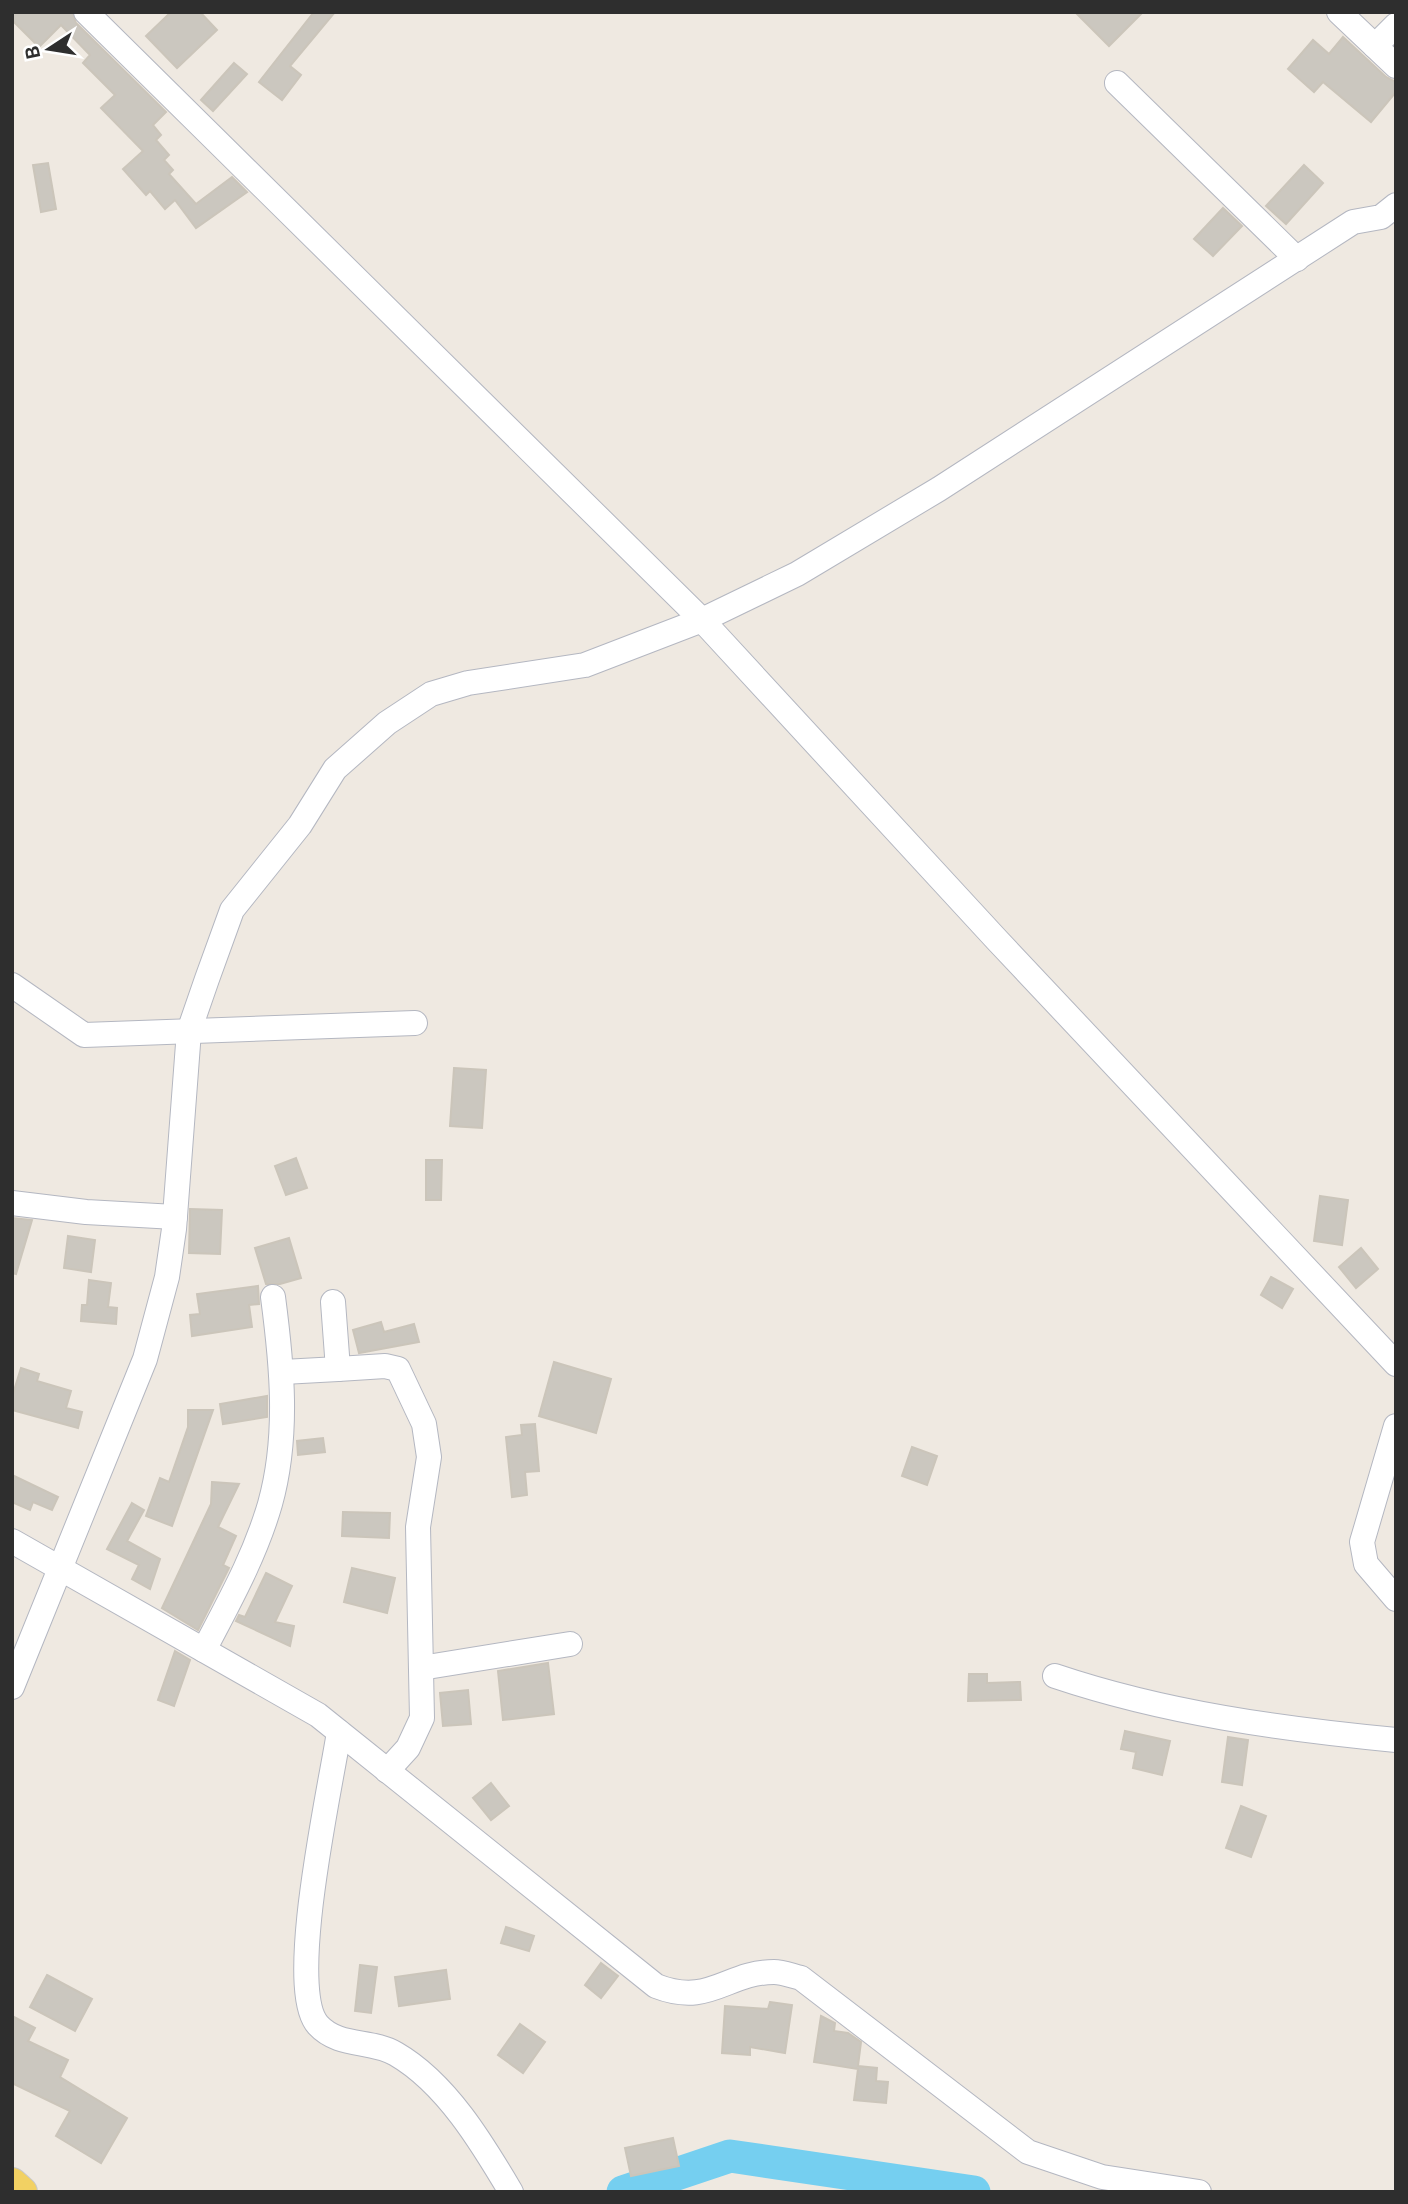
<svg xmlns="http://www.w3.org/2000/svg" width="1408" height="2204" viewBox="0 0 1408 2204" font-family="'Public Sans',sans-serif">
	<style>
		.lines { fill: none; stroke-linecap: round; stroke-linejoin: round }
		.river { stroke: #75cff0; stroke-width: 33 }
		.building { fill: #cbc7bf; stroke: #cbc5ba; stroke-width: 2 }
		.minor-casing { stroke: #b4b7c1; stroke-width: 26 }
		.major-casing { stroke: #c9c9c9; stroke-width: 32 }
		.minor { stroke: #fff; stroke-width: 24 }
		.major { stroke: #f2d163; stroke-width: 30 }
	</style>
	<rect width="100%" height="100%" fill="#efe9e1"/>
	<g class="lines">
		<polyline class="river" points="623,2192 730,2156 974,2192"/>
	</g>
	<g class="building">
		<polygon points="12,12 72,12 76,23 166,112 153,125 161,135 156,140 169,155 164,160 173,170 169,174 196,204 232,177 247,192 196,228 175,200 165,209 150,191 146,195 123,169 143,151 101,108 115,95 83,63 90,55 61,25 39,47 12,20"/>
		<polygon points="171,12 200,12 217,30 177,68 146,36"/>
		<polygon points="314,12 335,12 290,66 301,75 282,100 259,82"/>
		<polygon points="1075,12 1143,12 1109,46"/>
		<polygon points="1343,37 1386,77 1396,82 1396,92 1371,122 1323,82 1314,92 1288,69 1313,40 1329,54"/>
		<polygon points="234,63 247,74 213,111 201,100"/>
		<polygon points="48,163 56,209 41,212 33,165"/>
		<polygon points="1304,165 1323,183 1286,224 1266,206"/>
		<polygon points="1223,208 1242,226 1213,256 1194,239"/>
		<polygon points="454,1068 486,1070 482,1128 450,1126"/>
		<polygon points="296,1158 307,1188 286,1195 275,1166"/>
		<polygon points="426,1160 442,1160 441,1200 426,1200"/>
		<polygon points="1320,1196 1348,1200 1342,1245 1314,1241"/>
		<polygon points="190,1209 222,1210 220,1254 189,1253"/>
		<polygon points="12,1218 32,1220 16,1274 12,1273"/>
		<polygon points="68,1236 95,1240 91,1272 64,1268"/>
		<polygon points="289,1238 301,1278 280,1284 266,1284 255,1248"/>
		<polygon points="1361,1248 1378,1269 1356,1288 1339,1267"/>
		<polygon points="1271,1277 1293,1289 1282,1308 1261,1295"/>
		<polygon points="89,1280 111,1283 108,1307 117,1308 116,1324 81,1321 82,1305 87,1305"/>
		<polygon points="258,1286 259,1304 249,1305 252,1327 192,1336 190,1315 200,1314 197,1294"/>
		<polygon points="381,1322 384,1332 414,1324 419,1342 359,1353 353,1330"/>
		<polygon points="554,1362 611,1379 596,1433 539,1416"/>
		<polygon points="21,1368 39,1374 37,1381 71,1391 66,1408 82,1412 78,1428 12,1410 12,1397"/>
		<polygon points="267,1396 267,1417 223,1424 220,1404"/>
		<polygon points="188,1410 213,1410 172,1526 146,1516 160,1478 169,1482 188,1427"/>
		<polygon points="535,1424 539,1471 525,1472 527,1495 512,1497 506,1437 522,1435 521,1425"/>
		<polygon points="323,1438 325,1452 298,1455 297,1441"/>
		<polygon points="912,1447 937,1456 927,1485 902,1476"/>
		<polygon points="12,1475 58,1497 52,1510 33,1502 30,1510 12,1502"/>
		<polygon points="212,1482 239,1484 218,1527 236,1536 223,1565 229,1568 198,1630 162,1608 211,1504"/>
		<polygon points="132,1503 144,1510 127,1541 160,1559 150,1589 132,1579 139,1565 107,1549"/>
		<polygon points="343,1512 390,1513 389,1538 342,1536"/>
		<polygon points="352,1568 395,1578 387,1613 344,1602"/>
		<polygon points="266,1573 292,1586 275,1622 294,1626 290,1646 236,1621 239,1615 245,1617"/>
		<polygon points="175,1651 190,1660 174,1706 158,1700"/>
		<polygon points="548,1663 554,1714 503,1720 498,1671"/>
		<polygon points="969,1674 987,1674 987,1683 1020,1682 1021,1700 968,1701"/>
		<polygon points="468,1690 471,1724 443,1726 440,1693"/>
		<polygon points="1125,1731 1170,1741 1162,1775 1133,1768 1136,1752 1121,1749"/>
		<polygon points="1228,1737 1248,1740 1242,1785 1222,1782"/>
		<polygon points="491,1783 509,1806 491,1820 473,1798"/>
		<polygon points="1241,1806 1266,1816 1251,1857 1226,1848"/>
		<polygon points="506,1927 534,1936 529,1951 501,1943"/>
		<polygon points="601,1963 618,1976 601,1998 585,1985"/>
		<polygon points="360,1965 377,1967 371,2013 355,2011"/>
		<polygon points="446,1970 450,1999 399,2006 395,1977"/>
		<polygon points="47,1975 92,1999 75,2031 30,2007"/>
		<polygon points="770,2002 792,2005 785,2053 750,2047 750,2055 722,2053 725,2006 768,2009"/>
		<polygon points="12,2016 35,2028 28,2041 68,2060 60,2077 127,2118 101,2163 56,2136 70,2111 12,2083"/>
		<polygon points="821,2016 835,2023 834,2031 848,2033 861,2042 858,2066 877,2068 876,2081 888,2082 886,2103 854,2100 858,2069 814,2062"/>
		<polygon points="520,2024 545,2042 523,2073 498,2055"/>
		<polygon points="673,2138 679,2166 631,2176 625,2148"/>
	</g>
	<g class="lines">
		<defs>
			<g id="minor">
				<polyline points="86,12 702,620 997,940 1396,1364"/>
				<polyline points="1339,12 1396,66"/>
				<polyline points="1375,46 1396,25"/>
				<polyline points="1117,83 1297,259"/>
				<polyline points="12,985 84,1035 415,1023"/>
				<polyline points="12,1203 86,1212 175,1217"/>
				<polyline points="338,1369 385,1366 398,1369 424,1424 429,1457 418,1527 422,1718 408,1748 387,1771"/>
				<polyline points="283,1372 338,1369 333,1302"/>
				<polyline points="1396,1426 1362,1542 1366,1564 1396,1599"/>
				<path d="M 12,1541 L 318,1715 L 656,1986 C 710,2007 726,1972 774,1972 C 783,1972 792,1976 801,1978 L 1028,2152 L 1102,2177 L 1199,2192"/>
				<path d="M 204,1650 C 229,1602 255,1556 270,1504 C 289,1436 282,1365 273,1297"/>
				<polyline points="421,1668 570,1644"/>
				<path d="M 1055,1676 C 1165,1713 1281,1729 1396,1740"/>
				<polyline points="12,1687 145,1359 167,1277 174,1229 189,1031 207,979 232,910 300,825 335,769 387,723 431,694 468,683 585,665 702,620 797,574 939,489 1353,222 1381,217 1396,205"/>
				<path d="M 339,1732 C 331,1785 285,1989 318,2025 C 339,2048 371,2039 396,2054 C 446,2083 482,2143 511,2192"/>
			</g>
			<polyline id="major" points="12,2183 22,2192"/>
		</defs>
		<use href="#minor" class="minor-casing"/>
		<use href="#major" class="major-casing"/>
		<use href="#minor" class="minor"/>
		<use href="#major" class="major"/>
	</g>
	<rect width="1408" height="2204" fill="none" stroke="#2e2e2e" stroke-width="28"/>
	<g transform="translate(49 49) rotate(258)" stroke="#ffffff" stroke-width="5" paint-order="stroke">
	<path d="M0-5L12 26L0 18L-12 26Z" fill="#2e2e2e"/>
	<text y="-10" font-size="19" font-weight="bold" text-anchor="middle" fill="#2e2e2e">B</text>
	</g>
</svg>
